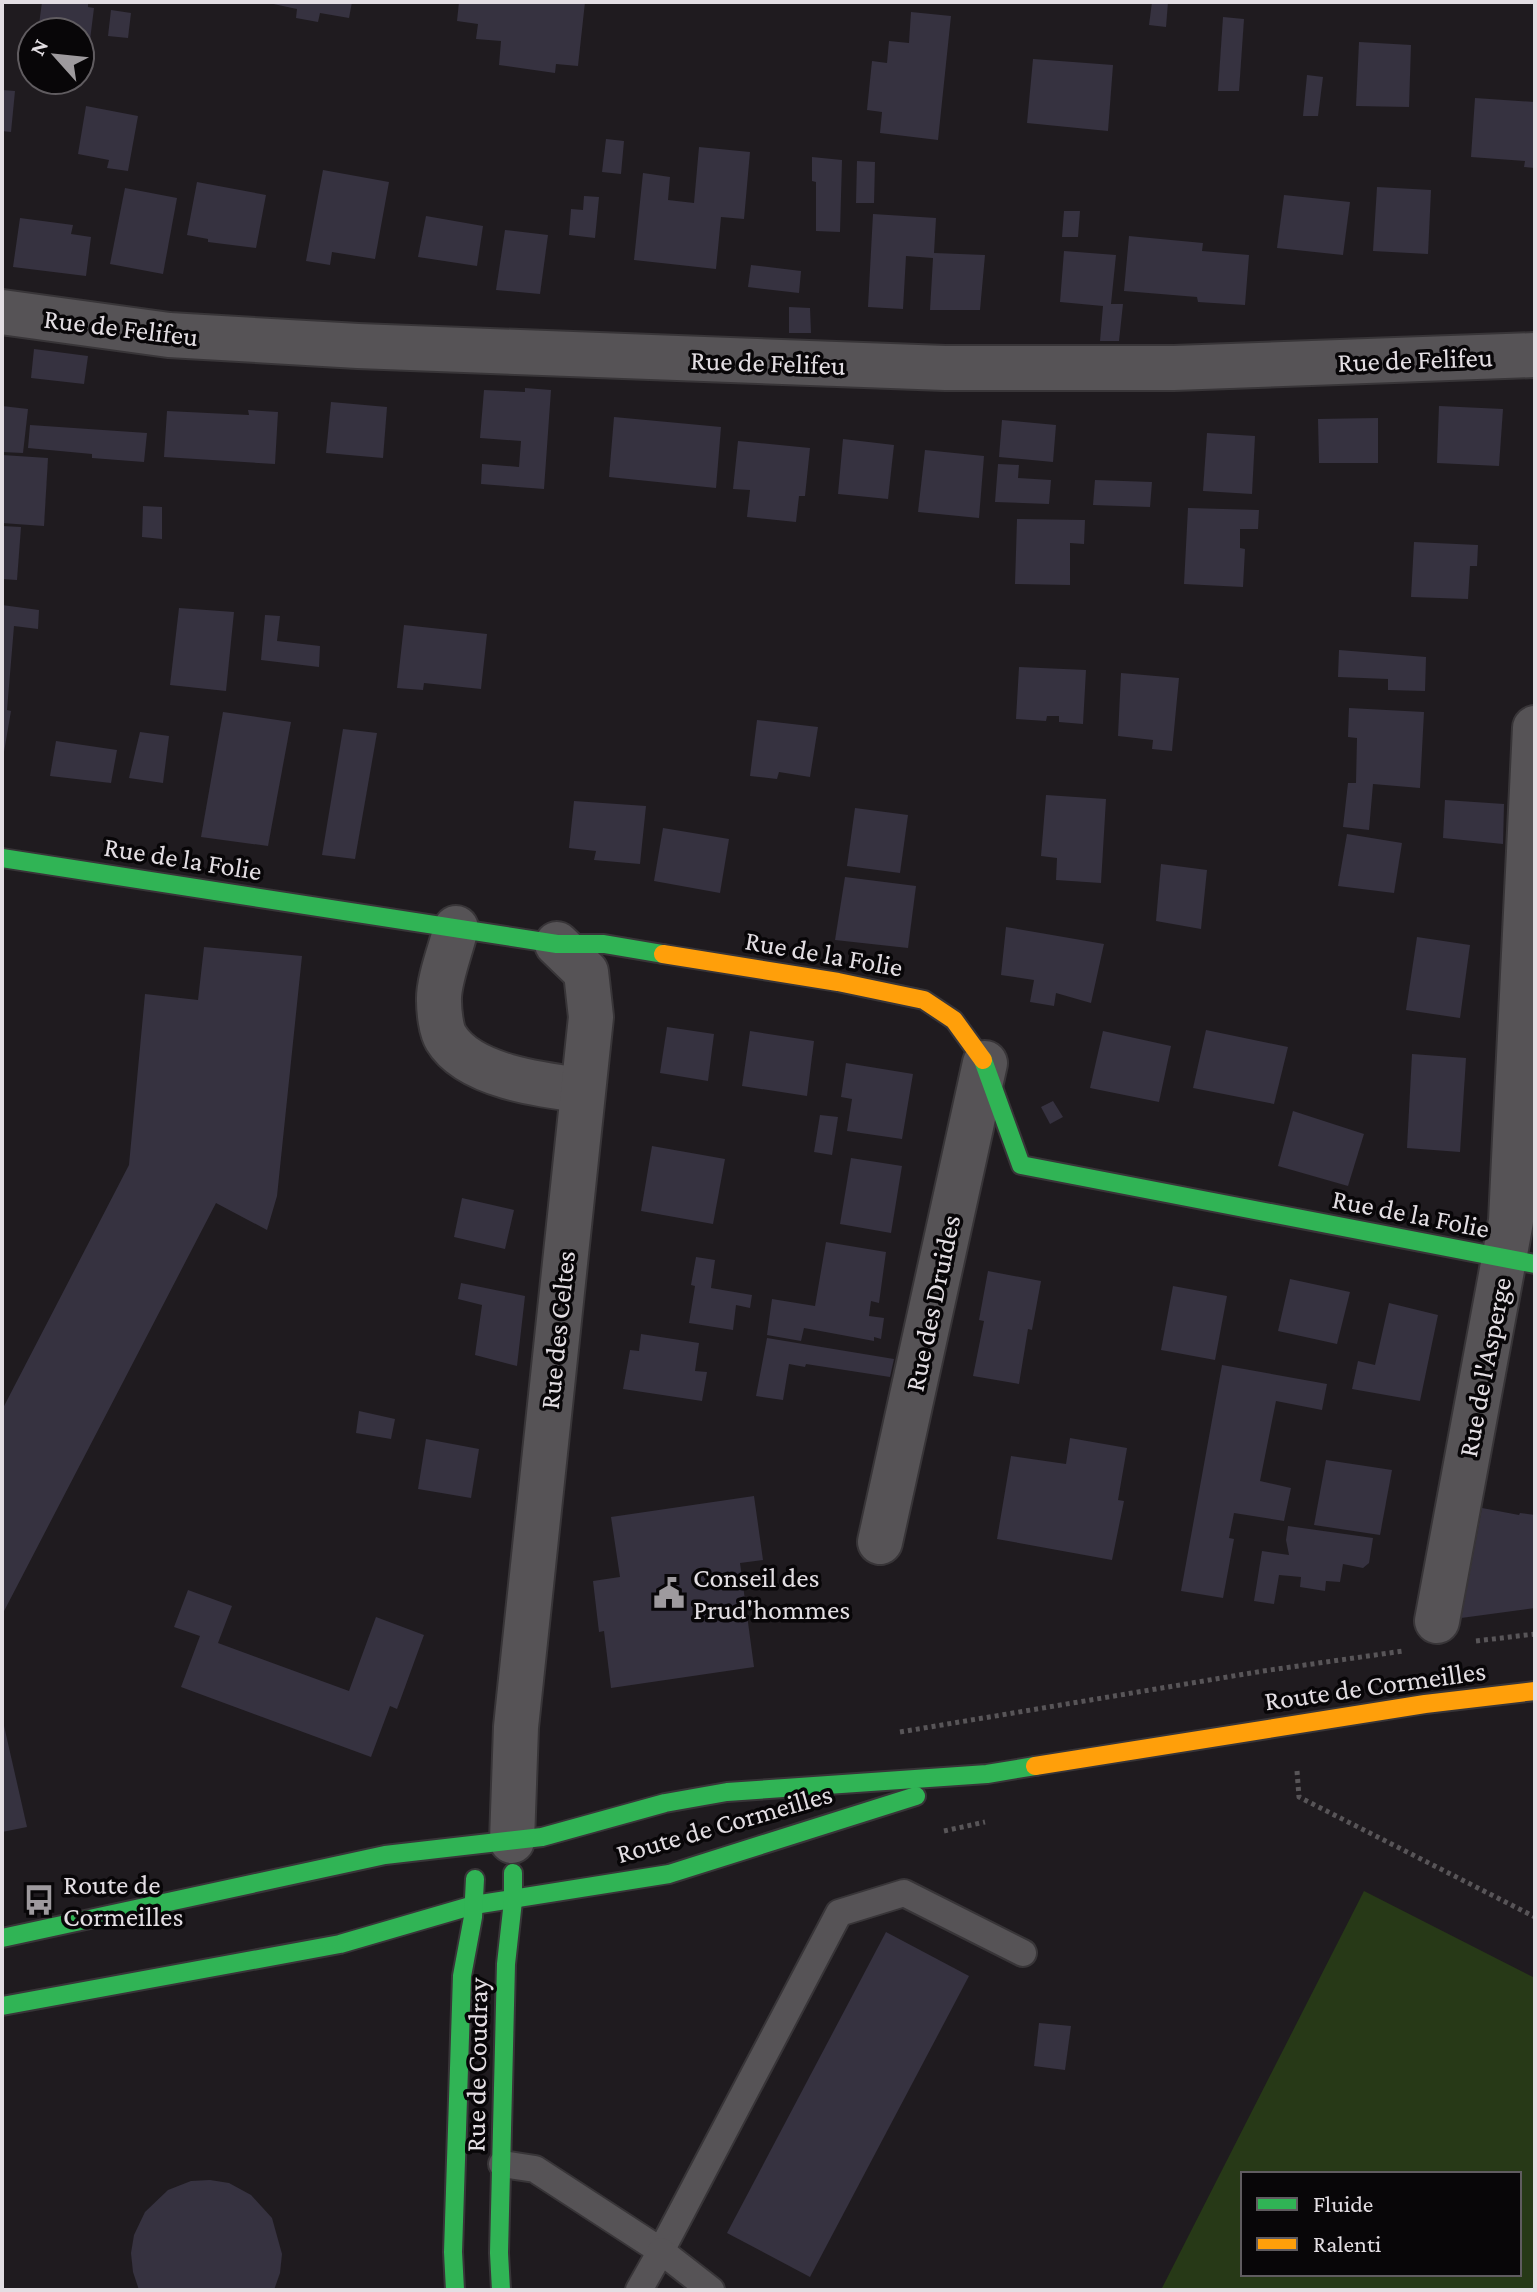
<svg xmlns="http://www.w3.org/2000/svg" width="1537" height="2292" viewBox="0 0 1537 2292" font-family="'Crimson Pro',serif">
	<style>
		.green { fill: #273917; fill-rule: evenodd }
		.building { fill: #363240 }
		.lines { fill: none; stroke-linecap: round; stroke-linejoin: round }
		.lane-casing { stroke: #383538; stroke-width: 30 }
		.street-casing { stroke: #383538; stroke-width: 48 }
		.fast-casing { stroke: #383538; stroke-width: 22 }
		.slow-casing { stroke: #383538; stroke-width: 22 }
		.path { stroke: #585558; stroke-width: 5; stroke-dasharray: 4 4; stroke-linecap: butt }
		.lane { stroke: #565356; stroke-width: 26 }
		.street { stroke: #565356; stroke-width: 44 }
		.fast { stroke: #30b455; stroke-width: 18 }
		.slow { stroke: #ff9f0a; stroke-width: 18 }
		.labels { text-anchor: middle; stroke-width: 7; stroke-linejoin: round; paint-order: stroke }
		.street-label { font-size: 28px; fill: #e3dee3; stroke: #080608 }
		.poi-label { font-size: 28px; fill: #e3dee3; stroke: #080608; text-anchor: start }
	</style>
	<rect width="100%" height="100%" fill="#1f1b1f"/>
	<path class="green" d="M 1364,1891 L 1535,1978 L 1535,2290 L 1161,2290 ZM 1243,2174 L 1519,2174 L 1519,2274 L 1243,2274 Z"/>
	<g class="building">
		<polygon points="42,2 88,2 88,7 94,8 88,56 80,55 80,32 38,32"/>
		<polygon points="264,2 352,2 349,18 320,13 318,22 296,18 297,9"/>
		<polygon points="459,2 585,2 578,66 556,64 555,73 499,65 501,41 476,39 478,24 457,21"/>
		<polygon points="1152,2 1168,2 1166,27 1149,25"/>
		<polygon points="111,10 131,13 128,38 108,36"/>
		<polygon points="911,12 951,16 938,140 880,133 882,112 867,110 872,61 887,63 889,41 909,43"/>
		<polygon points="1223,17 1244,19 1239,91 1218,91"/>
		<polygon points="1359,42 1411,45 1409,107 1356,106"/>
		<polygon points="1033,59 1113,65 1108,131 1027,123"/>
		<polygon points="1307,75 1323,77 1318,116 1303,116"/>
		<polygon points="2,90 15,91 11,132 2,131"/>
		<polygon points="1475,98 1535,102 1535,168 1524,167 1525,161 1471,157"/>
		<polygon points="86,106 138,116 128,171 107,168 109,160 78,154"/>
		<polygon points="606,139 624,141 621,174 602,172"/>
		<polygon points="699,147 750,152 744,219 721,217 716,269 634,260 643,173 670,177 668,200 694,203"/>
		<polygon points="812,157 842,160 840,232 816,231 816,182 812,181"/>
		<polygon points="857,161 875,162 874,203 856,203"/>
		<polygon points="323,170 389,182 375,259 332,252 330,265 306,261"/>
		<polygon points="197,182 266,195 256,248 208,242 208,239 187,235"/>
		<polygon points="1377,187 1431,190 1428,254 1373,251"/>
		<polygon points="125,188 177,198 163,274 110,264"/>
		<polygon points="1284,195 1350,202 1343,255 1277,248"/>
		<polygon points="584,196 599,197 595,238 569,235 571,209 583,210"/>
		<polygon points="1064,211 1080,211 1078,237 1062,237"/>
		<polygon points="873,214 936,218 934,253 985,255 980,310 930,310 933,258 906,256 903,309 868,307"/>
		<polygon points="426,216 483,226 477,266 418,257"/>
		<polygon points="20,218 73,225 71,234 91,237 86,276 13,267"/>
		<polygon points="505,230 548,235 540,294 496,290"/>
		<polygon points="1129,236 1203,243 1202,251 1249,255 1245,305 1198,302 1197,297 1124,291"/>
		<polygon points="1064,251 1116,255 1111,304 1123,304 1119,341 1100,341 1103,306 1060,302"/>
		<polygon points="751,265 801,271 799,293 748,287"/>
		<polygon points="789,307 810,308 811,333 789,333"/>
		<polygon points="34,349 88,356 84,384 31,378"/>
		<polygon points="525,388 551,390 544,489 481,484 482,464 519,467 521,441 480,438 484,390 525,392"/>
		<polygon points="331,402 387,407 383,458 326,453"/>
		<polygon points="2,406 28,409 23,453 2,452"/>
		<polygon points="1439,406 1503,409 1499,466 1437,463"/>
		<polygon points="248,410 278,412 275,464 164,457 167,411 249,415"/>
		<polygon points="614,417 721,427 716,488 609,477"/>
		<polygon points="1378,418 1378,463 1319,463 1318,419"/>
		<polygon points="1002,420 1056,425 1053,462 999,457"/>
		<polygon points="30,425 147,433 144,462 92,458 92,454 28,448"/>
		<polygon points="1207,433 1255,436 1252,494 1203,491"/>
		<polygon points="843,439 894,445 888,499 838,494"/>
		<polygon points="738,441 810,448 805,496 799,496 796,522 747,517 750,490 733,489"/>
		<polygon points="925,450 984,456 979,518 918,512"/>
		<polygon points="2,455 48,458 44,526 2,523"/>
		<polygon points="998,464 1019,465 1018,478 1051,480 1049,504 995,502"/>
		<polygon points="1095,480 1152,482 1150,507 1093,505"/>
		<polygon points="143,506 162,507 162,539 142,537"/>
		<polygon points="1188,508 1259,510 1258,529 1240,529 1240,548 1245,549 1243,587 1184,584"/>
		<polygon points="1017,519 1085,520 1084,544 1070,543 1070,585 1015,584"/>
		<polygon points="2,526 21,527 17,580 2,579"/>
		<polygon points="1414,542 1478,545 1477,566 1470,566 1468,599 1411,597"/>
		<polygon points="2,605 39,610 38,629 14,626 7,710 11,711 4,752"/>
		<polygon points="179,608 234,612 226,691 170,685"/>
		<polygon points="265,615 280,616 277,641 320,646 319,667 261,660"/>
		<polygon points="404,625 487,634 481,689 424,683 423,690 397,688"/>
		<polygon points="1339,650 1426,657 1425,691 1388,690 1388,679 1338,677"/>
		<polygon points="1019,667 1086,670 1083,724 1059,722 1059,716 1047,716 1046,721 1016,719"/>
		<polygon points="1121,673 1179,678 1172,751 1152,749 1153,740 1118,736"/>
		<polygon points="1349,708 1424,712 1420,788 1373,784 1369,830 1343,827 1348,783 1356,783 1357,738 1348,737"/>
		<polygon points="223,712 291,722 268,846 201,837"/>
		<polygon points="757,720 818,727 810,777 779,772 777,779 750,776"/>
		<polygon points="343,729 377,733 355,859 322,855"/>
		<polygon points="140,732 169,736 163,783 129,778"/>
		<polygon points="56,741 117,750 111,783 50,776"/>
		<polygon points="1046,795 1106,799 1101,883 1056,880 1057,858 1041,856"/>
		<polygon points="1445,800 1504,804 1503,844 1443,838"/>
		<polygon points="574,801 646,806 640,864 594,860 596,851 569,848"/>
		<polygon points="855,808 908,815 900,873 847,866"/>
		<polygon points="663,828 729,839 720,893 654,881"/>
		<polygon points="1347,834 1402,843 1394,893 1338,886"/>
		<polygon points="1161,864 1207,870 1201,929 1156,921"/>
		<polygon points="845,877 916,886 908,948 835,940"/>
		<polygon points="1006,927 1104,944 1091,1003 1056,993 1054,1006 1030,1002 1034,980 1001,975"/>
		<polygon points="1417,937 1470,945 1460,1018 1406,1010"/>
		<polygon points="204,947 302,956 277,1196 267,1230 216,1203 2,1615 2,1410 129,1165 145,994 198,1000"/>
		<polygon points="667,1027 714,1034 708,1081 660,1073"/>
		<polygon points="1206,1030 1288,1047 1274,1104 1193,1088"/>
		<polygon points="750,1031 814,1041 807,1096 742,1086"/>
		<polygon points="1103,1031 1171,1046 1159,1102 1090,1088"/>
		<polygon points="1412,1054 1466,1058 1460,1152 1407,1148"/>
		<polygon points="846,1063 913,1074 902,1139 847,1131 852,1099 841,1097"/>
		<polygon points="1053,1101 1063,1117 1050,1124 1041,1107"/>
		<polygon points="1293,1111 1364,1134 1348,1186 1278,1166"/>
		<polygon points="820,1115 838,1117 832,1155 814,1152"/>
		<polygon points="652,1146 725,1159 713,1224 641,1211"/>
		<polygon points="851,1158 902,1166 891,1233 840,1224"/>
		<polygon points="462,1198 514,1210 505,1249 454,1237"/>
		<polygon points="826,1242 886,1252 879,1303 871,1301 869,1316 884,1318 881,1339 874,1337 874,1341 804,1328 801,1341 767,1335 772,1299 815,1306"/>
		<polygon points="696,1257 715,1260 711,1288 752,1295 750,1308 736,1305 733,1330 689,1323 695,1286 691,1285"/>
		<polygon points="988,1271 1041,1281 1032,1330 1028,1329 1019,1384 973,1376 984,1321 979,1320"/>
		<polygon points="1290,1279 1350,1292 1337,1344 1278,1331"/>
		<polygon points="461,1283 525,1296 517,1366 475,1355 482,1305 458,1299"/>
		<polygon points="1173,1286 1227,1296 1215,1360 1161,1350"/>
		<polygon points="1389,1303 1438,1315 1420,1401 1352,1389 1358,1361 1375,1365"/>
		<polygon points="641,1334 699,1343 695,1371 707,1372 702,1401 623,1389 630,1350 639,1351"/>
		<polygon points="767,1338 894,1359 890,1377 806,1364 805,1367 789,1364 783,1400 756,1396"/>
		<polygon points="1222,1365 1327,1384 1322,1410 1276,1401 1260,1481 1291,1488 1284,1521 1234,1513 1229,1538 1234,1539 1223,1598 1181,1591"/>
		<polygon points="359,1411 395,1419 391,1439 356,1433"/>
		<polygon points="1070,1438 1127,1448 1118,1500 1124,1501 1112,1560 997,1539 1011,1456 1066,1464"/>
		<polygon points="426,1439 479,1449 471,1498 418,1489"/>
		<polygon points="1326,1460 1392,1470 1380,1535 1314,1525"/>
		<polygon points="754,1496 763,1560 740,1563 754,1667 611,1688 604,1631 599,1632 593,1581 620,1577 611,1517"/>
		<polygon points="1482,1508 1519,1515 1520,1513 1535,1515 1535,1608 1461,1618"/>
		<polygon points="1288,1526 1373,1538 1369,1563 1363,1568 1343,1564 1340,1582 1326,1581 1325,1591 1300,1587 1301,1577 1279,1575 1274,1604 1254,1601 1262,1551 1289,1555 1286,1540"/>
		<polygon points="188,1590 232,1606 218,1643 349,1691 376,1617 424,1635 397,1709 390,1706 371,1757 181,1687 200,1636 174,1627"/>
		<polygon points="2,1717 27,1827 2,1832"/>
		<polygon points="886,1932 969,1976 810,2277 727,2233"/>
		<polygon points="1039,2023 1071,2026 1065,2070 1034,2066"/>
		<polygon points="210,2180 229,2183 251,2195 272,2218 282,2254 280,2273 274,2290 139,2290 133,2272 131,2253 134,2235 145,2212 168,2190 191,2181"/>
	</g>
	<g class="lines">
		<defs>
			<g id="lane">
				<polyline points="502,2164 535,2169 661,2251 839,1913 904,1893 1023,1953"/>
				<polyline points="639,2290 661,2251 711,2290"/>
			</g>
			<g id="street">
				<polyline points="2,312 169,335 358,346 945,368 1174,368 1535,355"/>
				<path d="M 456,928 C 451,949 438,981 439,1001 C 439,1011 441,1030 446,1038 C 469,1076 541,1085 582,1090"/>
				<polyline points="880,1542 985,1063"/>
				<polyline points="1437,1621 1511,1221 1535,728"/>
				<polyline points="512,1841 516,1727 591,1017 586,972 557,944"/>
			</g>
			<g id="fast">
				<polyline points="2,858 557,944 604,944 663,954"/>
				<polyline points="983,1060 1021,1165 1535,1264"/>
				<polyline points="2,1938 385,1855 542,1837 665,1803 727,1792 987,1774 1035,1766"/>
				<polyline points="2,2006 340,1944 474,1905 669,1874 916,1796"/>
				<polyline points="455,2290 453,2252 462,1976 473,1917 475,1879"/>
				<polyline points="501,2290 499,2253 506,1964 513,1901 513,1873"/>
			</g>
			<g id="slow">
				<polyline points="663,954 838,982 924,1000 954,1020 983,1060"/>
				<polyline points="1035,1766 1425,1704 1535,1691"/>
			</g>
		</defs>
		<use href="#lane" class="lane-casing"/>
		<use href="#street" class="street-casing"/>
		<use href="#fast" class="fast-casing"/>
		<use href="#slow" class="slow-casing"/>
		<g class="path">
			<polyline points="1476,1641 1535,1634"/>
			<polyline points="900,1732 1263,1671 1403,1651"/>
			<polyline points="1297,1771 1299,1797 1535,1917"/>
			<polyline points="944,1831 985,1822"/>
		</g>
		<use href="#lane" class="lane"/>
		<use href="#street" class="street"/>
		<use href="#fast" class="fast"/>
		<use href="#slow" class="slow"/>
	</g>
	<defs>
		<symbol id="civic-bare" viewBox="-9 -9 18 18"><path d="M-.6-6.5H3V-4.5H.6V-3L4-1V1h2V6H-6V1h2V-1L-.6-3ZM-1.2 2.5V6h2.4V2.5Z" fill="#9e9a9e" stroke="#080608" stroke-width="2.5" paint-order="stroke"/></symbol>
		<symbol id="bus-bare" viewBox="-9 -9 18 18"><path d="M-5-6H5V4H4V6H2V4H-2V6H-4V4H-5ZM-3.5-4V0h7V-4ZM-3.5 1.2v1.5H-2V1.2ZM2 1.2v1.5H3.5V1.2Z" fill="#9e9a9e" stroke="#080608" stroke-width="2.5" paint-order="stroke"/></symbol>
	</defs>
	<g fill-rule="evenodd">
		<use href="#civic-bare" x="647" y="1571" width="44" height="44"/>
		<use href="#bus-bare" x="17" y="1878" width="44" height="44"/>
	</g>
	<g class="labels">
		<g class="street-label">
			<text transform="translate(121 327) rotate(7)" y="10">Rue de Felifeu</text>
			<text transform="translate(1415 359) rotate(-2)" y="10">Rue de Felifeu</text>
			<text transform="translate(768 362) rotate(2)" y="10">Rue de Felifeu</text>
			<text transform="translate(183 858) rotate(9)" y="10">Rue de la Folie</text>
			<text transform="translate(824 953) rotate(10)" y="10">Rue de la Folie</text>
			<text transform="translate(1411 1213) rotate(11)" y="10">Rue de la Folie</text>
			<text transform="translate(932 1303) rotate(-78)" y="10">Rue des Druides</text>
			<text transform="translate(557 1330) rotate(-84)" y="10">Rue des Celtes</text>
			<text transform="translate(1484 1367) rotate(-79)" y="10">Rue de l'Asperge</text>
			<text transform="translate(1375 1685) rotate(-8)" y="10">Route de Cormeilles</text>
			<text transform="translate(724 1823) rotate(-16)" y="10">Route de Cormeilles</text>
			<text transform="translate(476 2065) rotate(-89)" y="10">Rue de Coudray</text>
		</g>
		<g class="poi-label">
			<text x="693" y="1587">Conseil des<tspan x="693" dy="32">Prud'hommes</tspan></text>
			<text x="63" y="1894">Route de<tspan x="63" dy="32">Cormeilles</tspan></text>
		</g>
	</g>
	<rect width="1537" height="2292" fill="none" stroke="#e3dee3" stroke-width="8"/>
	<rect x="1241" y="2172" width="280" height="104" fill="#080608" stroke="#605c60" stroke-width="2"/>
	<rect x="1257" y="2198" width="40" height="12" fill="#30b455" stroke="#605c60" stroke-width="2"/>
	<text x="1313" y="2212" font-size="24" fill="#e3dee3">Fluide</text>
	<rect x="1257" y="2238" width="40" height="12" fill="#ff9f0a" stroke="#605c60" stroke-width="2"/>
	<text x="1313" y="2252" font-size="24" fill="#e3dee3">Ralenti</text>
	<g transform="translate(56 56) rotate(297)"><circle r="38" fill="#080608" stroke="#605c60" stroke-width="2"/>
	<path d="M0-6L14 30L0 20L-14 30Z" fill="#9e9a9e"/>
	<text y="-12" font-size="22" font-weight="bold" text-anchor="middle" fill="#e3dee3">N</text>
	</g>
</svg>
